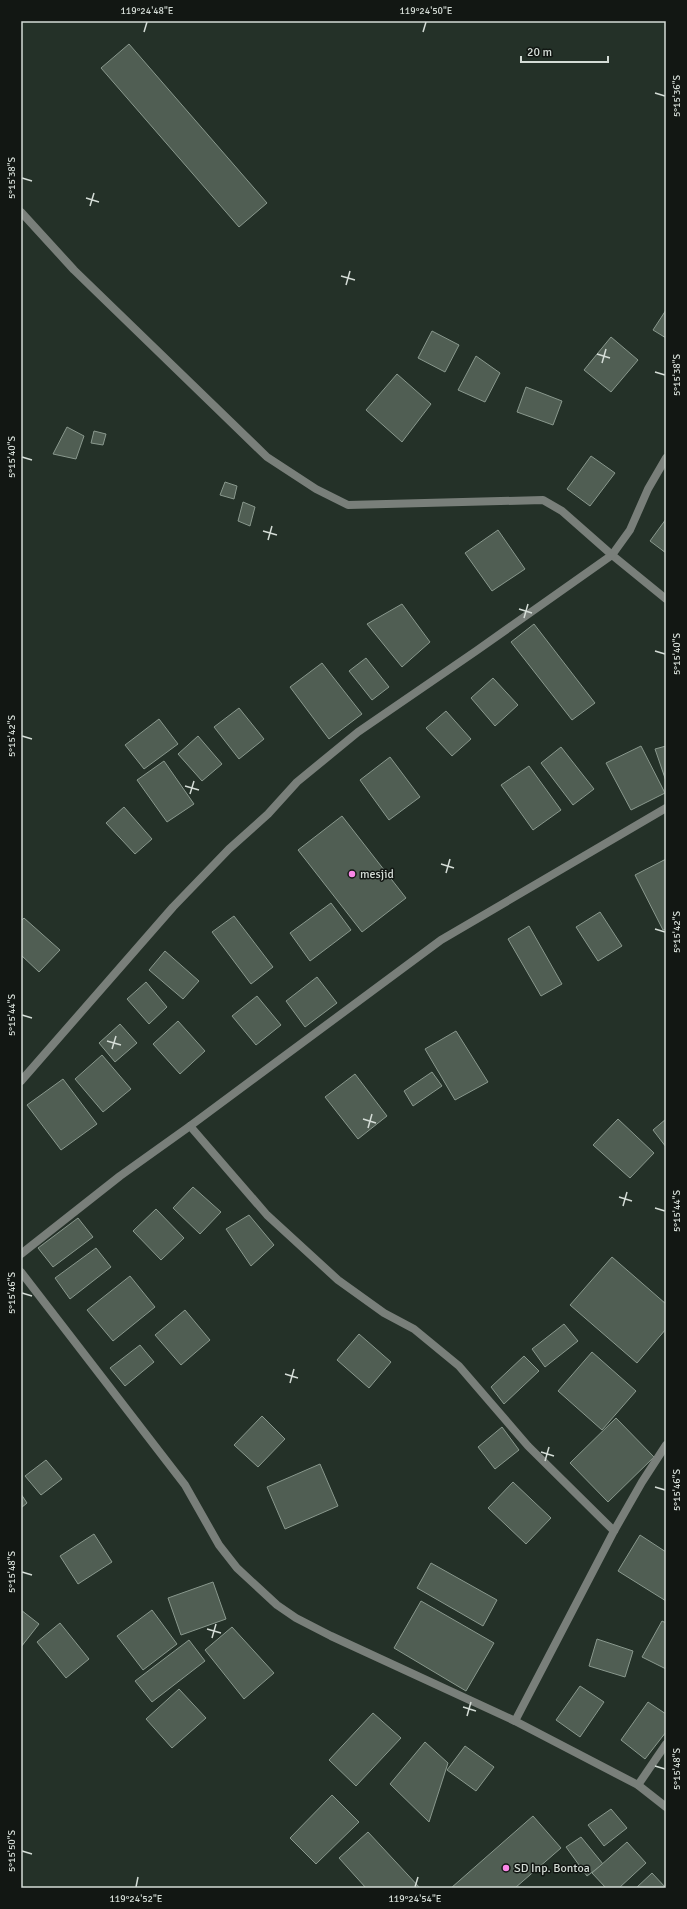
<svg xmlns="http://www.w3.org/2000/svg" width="687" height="1909" viewBox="0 0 687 1909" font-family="Signika,sans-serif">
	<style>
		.building { fill: #505e53; stroke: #89988d }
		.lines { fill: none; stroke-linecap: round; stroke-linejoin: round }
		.minor { stroke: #797f7a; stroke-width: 8 }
		.ticks { fill: none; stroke: #d4dcd6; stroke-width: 1.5 }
		.poi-dot { fill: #fa87e7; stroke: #121713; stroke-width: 1.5 }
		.labels { text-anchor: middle; stroke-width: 3; stroke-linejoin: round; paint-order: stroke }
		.poi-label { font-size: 12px; fill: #d4dcd6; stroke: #121713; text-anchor: start }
		.neatline { fill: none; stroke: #d4dcd6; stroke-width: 1.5 }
		.ticks-label { font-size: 10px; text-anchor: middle; fill: #d4dcd6 }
	</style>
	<rect width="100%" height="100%" fill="#243128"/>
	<g class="building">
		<polygon points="129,44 267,203 239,227 101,68"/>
		<polygon points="666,310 666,338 653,330"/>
		<polygon points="432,331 459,345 445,372 418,358"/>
		<polygon points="611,337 638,360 611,392 584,370"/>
		<polygon points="476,356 500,373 485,402 458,390"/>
		<polygon points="397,374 431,404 402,442 366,410"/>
		<polygon points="526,387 562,401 553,425 517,412"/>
		<polygon points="67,427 84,436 76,459 53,454"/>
		<polygon points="94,431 106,434 103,445 91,443"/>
		<polygon points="591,456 615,473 590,506 567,489"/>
		<polygon points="225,482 237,486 234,499 220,495"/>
		<polygon points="243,502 255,507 250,526 238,521"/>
		<polygon points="666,519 666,553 650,541"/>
		<polygon points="498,530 525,569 492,591 465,553"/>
		<polygon points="402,604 430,642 402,667 367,624"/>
		<polygon points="534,624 595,703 572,720 511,642"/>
		<polygon points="366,658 389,687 372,700 349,671"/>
		<polygon points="322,663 362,714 329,739 290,687"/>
		<polygon points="493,678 518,705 495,726 471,698"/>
		<polygon points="239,708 264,739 239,759 214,727"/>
		<polygon points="446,711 471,739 452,756 426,728"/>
		<polygon points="159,719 178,744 144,769 125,745"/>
		<polygon points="198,736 222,764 202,781 178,754"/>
		<polygon points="641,746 665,793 631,810 606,763"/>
		<polygon points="666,746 666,781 655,749"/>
		<polygon points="561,747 594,789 573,805 541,763"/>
		<polygon points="390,757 420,797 389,820 360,780"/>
		<polygon points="164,761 194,804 167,822 137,780"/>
		<polygon points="529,766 561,810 533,830 501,785"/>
		<polygon points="124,807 152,839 135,854 106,823"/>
		<polygon points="342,816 406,898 362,932 298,850"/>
		<polygon points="666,859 666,929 663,930 635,875"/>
		<polygon points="331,903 351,930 310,961 290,933"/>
		<polygon points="600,912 622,946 598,961 576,927"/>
		<polygon points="234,916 273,967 251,984 212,932"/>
		<polygon points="24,918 60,950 39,972 21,955 21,921"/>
		<polygon points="529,926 562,984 541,996 508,939"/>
		<polygon points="165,951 199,981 183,999 149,970"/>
		<polygon points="317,977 337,1003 305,1027 286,1001"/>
		<polygon points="146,982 167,1007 149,1024 127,999"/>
		<polygon points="257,996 281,1025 256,1045 232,1016"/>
		<polygon points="178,1021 205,1051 180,1074 153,1044"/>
		<polygon points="120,1024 137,1043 115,1062 99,1043"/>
		<polygon points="456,1031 488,1082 455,1100 425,1049"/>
		<polygon points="102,1055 131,1089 103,1112 75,1079"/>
		<polygon points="432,1072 442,1086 413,1106 404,1091"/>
		<polygon points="355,1074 387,1116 358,1139 325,1097"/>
		<polygon points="63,1079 97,1124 61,1150 27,1105"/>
		<polygon points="618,1119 654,1153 630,1178 593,1145"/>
		<polygon points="666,1119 666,1147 653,1130"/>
		<polygon points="193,1187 221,1212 200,1234 173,1208"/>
		<polygon points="156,1209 184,1238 161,1260 133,1231"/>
		<polygon points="249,1215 274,1245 251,1266 226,1229"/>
		<polygon points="78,1218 93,1237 53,1267 38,1248"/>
		<polygon points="96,1248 111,1267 70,1299 55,1278"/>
		<polygon points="612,1257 666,1304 666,1329 637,1363 570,1305"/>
		<polygon points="130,1276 155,1307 113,1341 87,1310"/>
		<polygon points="185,1310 210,1340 181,1365 155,1335"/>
		<polygon points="564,1324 578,1341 545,1367 532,1349"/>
		<polygon points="359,1334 391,1362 369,1388 337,1360"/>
		<polygon points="140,1345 154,1362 125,1386 110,1368"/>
		<polygon points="592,1352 636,1391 602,1430 558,1391"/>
		<polygon points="524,1356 539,1371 504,1404 491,1387"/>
		<polygon points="262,1416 285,1439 258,1467 234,1445"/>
		<polygon points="616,1418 654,1457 608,1502 570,1463"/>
		<polygon points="502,1427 519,1450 495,1469 478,1447"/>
		<polygon points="46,1460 62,1479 41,1495 25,1476"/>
		<polygon points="320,1464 338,1506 285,1529 267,1487"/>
		<polygon points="513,1482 551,1518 526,1544 488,1508"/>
		<polygon points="21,1494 27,1503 21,1508"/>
		<polygon points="94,1534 112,1562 78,1584 60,1556"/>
		<polygon points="640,1535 666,1552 666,1601 618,1571"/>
		<polygon points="431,1563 497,1600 483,1626 417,1588"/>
		<polygon points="213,1582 226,1619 181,1635 168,1598"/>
		<polygon points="421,1601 494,1643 466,1691 394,1648"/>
		<polygon points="21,1610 39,1624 21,1647"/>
		<polygon points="152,1610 177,1644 143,1670 117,1636"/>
		<polygon points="662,1621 666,1623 666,1669 642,1657"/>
		<polygon points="60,1623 89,1659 66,1678 37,1642"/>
		<polygon points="232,1627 274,1673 244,1699 205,1650"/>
		<polygon points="597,1639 633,1651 625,1677 589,1666"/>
		<polygon points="189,1640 205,1661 152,1702 135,1681"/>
		<polygon points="580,1686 604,1702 580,1737 556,1720"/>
		<polygon points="179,1689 206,1718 172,1748 146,1719"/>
		<polygon points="648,1702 666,1714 666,1732 645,1759 621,1740"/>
		<polygon points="373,1713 401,1738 356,1786 329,1760"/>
		<polygon points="425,1742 448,1763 429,1822 390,1784"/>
		<polygon points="465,1746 494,1767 476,1791 447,1770"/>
		<polygon points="332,1795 359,1822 316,1864 290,1838"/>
		<polygon points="611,1809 627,1828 604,1846 588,1825"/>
		<polygon points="533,1816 561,1848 515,1888 451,1888"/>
		<polygon points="368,1832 420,1888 366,1888 339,1858"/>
		<polygon points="581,1837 603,1864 587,1876 566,1847"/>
		<polygon points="627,1842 646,1863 619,1888 606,1888 592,1873"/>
		<polygon points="652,1873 666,1888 636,1888"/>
	</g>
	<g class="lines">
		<g class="minor">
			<polyline points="21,212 74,270 267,457 316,489 348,505 543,500 562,511 612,555 666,599"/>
			<polyline points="21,1081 173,907 229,849 268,814 297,782 358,732 476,651 612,555 630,530 648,489 666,458"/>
			<polyline points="190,1126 267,1215 338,1280 384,1313 414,1329 459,1366 528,1446 614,1531"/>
			<polyline points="21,1254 120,1176 190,1126 441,940 666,808"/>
			<polyline points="21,1272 185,1485 219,1545 237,1568 277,1605 296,1618 331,1636 515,1721 638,1785 666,1807"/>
			<polyline points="515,1721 614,1531 642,1482 666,1445"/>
			<polyline points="638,1785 666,1744"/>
		</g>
	</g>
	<path class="ticks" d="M 144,32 L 147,22M 423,32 L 426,22M 655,93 L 665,96M 22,178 L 32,181M 86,198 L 99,202M 90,206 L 94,193M 341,276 L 355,280M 346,285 L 350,271M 597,354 L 610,358M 602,363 L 606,349M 655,372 L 665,375M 22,457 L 32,460M 263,531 L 277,535M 268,540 L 272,526M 519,609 L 532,613M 524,618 L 528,604M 655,651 L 665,654M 22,736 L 32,739M 185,786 L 199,790M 190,794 L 194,781M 441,864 L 454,868M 446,873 L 450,859M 655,929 L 665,932M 22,1015 L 32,1018M 107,1041 L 121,1045M 112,1049 L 116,1036M 363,1119 L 376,1123M 368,1128 L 372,1114M 619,1197 L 632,1201M 623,1206 L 627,1192M 655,1208 L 665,1211M 22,1293 L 32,1296M 285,1374 L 298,1378M 290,1383 L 294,1369M 541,1452 L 554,1456M 545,1461 L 549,1447M 655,1487 L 665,1490M 22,1572 L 32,1575M 207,1629 L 221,1633M 212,1638 L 216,1624M 463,1707 L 476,1711M 467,1716 L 471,1702M 655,1766 L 665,1769M 22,1851 L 32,1854M 136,1887 L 138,1877M 415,1887 L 418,1877"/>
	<g class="poi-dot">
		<circle cx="352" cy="874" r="4"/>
		<circle cx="506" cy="1868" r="4"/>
	</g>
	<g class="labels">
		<g class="poi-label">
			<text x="360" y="878">mesjid</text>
			<text x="514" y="1872">SD Inp. Bontoa</text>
		</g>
	</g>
	<rect width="687" height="1909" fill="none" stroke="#121713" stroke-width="44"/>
	<path d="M521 56v6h87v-6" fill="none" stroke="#d4dcd6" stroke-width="2"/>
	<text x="527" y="56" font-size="12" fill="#d4dcd6" stroke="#121713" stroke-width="3" paint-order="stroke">20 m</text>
	<rect x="22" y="22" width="643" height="1865" class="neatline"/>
	<g class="ticks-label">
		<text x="147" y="14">119°24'48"E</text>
		<text x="426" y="14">119°24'50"E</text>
		<text transform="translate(676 96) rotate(-90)" y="4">5°15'36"S</text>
		<text transform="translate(11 178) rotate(-90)" y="4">5°15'38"S</text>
		<text transform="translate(676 375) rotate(-90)" y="4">5°15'38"S</text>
		<text transform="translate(11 457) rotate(-90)" y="4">5°15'40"S</text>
		<text transform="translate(676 654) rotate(-90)" y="4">5°15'40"S</text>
		<text transform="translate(11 736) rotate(-90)" y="4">5°15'42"S</text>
		<text transform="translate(676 932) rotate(-90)" y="4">5°15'42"S</text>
		<text transform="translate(11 1015) rotate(-90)" y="4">5°15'44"S</text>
		<text transform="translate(676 1211) rotate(-90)" y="4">5°15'44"S</text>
		<text transform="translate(11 1293) rotate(-90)" y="4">5°15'46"S</text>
		<text transform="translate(676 1490) rotate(-90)" y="4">5°15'46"S</text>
		<text transform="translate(11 1572) rotate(-90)" y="4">5°15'48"S</text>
		<text transform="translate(676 1769) rotate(-90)" y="4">5°15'48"S</text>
		<text transform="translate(11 1851) rotate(-90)" y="4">5°15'50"S</text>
		<text x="136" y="1902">119°24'52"E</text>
		<text x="415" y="1902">119°24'54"E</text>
	</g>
</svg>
